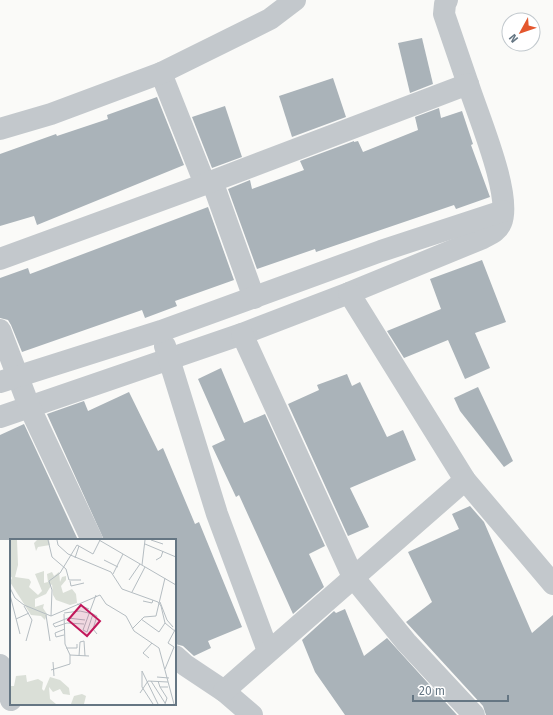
<svg xmlns="http://www.w3.org/2000/svg" width="553" height="715" viewBox="0 0 553 715" font-family="'Fira Sans',sans-serif">
	<style>
		.building { fill: #aab3b9 }
		.lines { fill: none; stroke-linecap: round; stroke-linejoin: round }
		.street { stroke: #c3c8cc; stroke-width: 22 }
		.inset-road { fill: none; stroke: #b5bdc2; stroke-width: 1 }
		.view { fill: #c2185b; fill-opacity: 0.15; stroke: #c2185b; stroke-width: 2 }
		.inset-edge { fill: none; stroke: #657683; stroke-width: 2 }
	</style>
	<rect width="100%" height="100%" fill="#fafaf8"/>
	<g class="building">
		<polygon points="422,38 433,84 410,93 398,43"/>
		<polygon points="333,78 346,117 292,137 279,96"/>
		<polygon points="157,97 184,165 37,225 34,216 0,226 0,154 56,134 57,136 108,119 107,115"/>
		<polygon points="225,106 242,157 212,168 192,117"/>
		<polygon points="439,108 441,118 462,111 473,144 471,145 490,197 456,209 454,205 316,252 315,249 257,269 228,189 250,180 252,189 304,170 300,161 354,141 354,142 358,141 363,152 418,130 415,117"/>
		<polygon points="208,207 234,280 175,301 177,306 145,318 142,310 22,352 11,325 8,320 0,318 0,278 28,268 30,274"/>
		<polygon points="482,260 506,322 475,333 490,368 465,379 448,340 404,358 387,331 441,309 430,279"/>
		<polygon points="221,368 244,423 265,414 325,546 309,554 324,587 293,614 239,495 236,497 212,446 225,440 198,379"/>
		<polygon points="347,374 352,386 360,382 387,437 403,430 416,460 350,488 369,527 348,536 288,404 319,390 317,385"/>
		<polygon points="478,387 513,461 504,467 460,411 454,398"/>
		<polygon points="129,392 158,451 163,448 195,524 199,522 242,627 208,641 211,648 194,656 183,646 175,644 175,540 104,540 47,414 84,401 88,411"/>
		<polygon points="24,424 78,540 0,540 0,435"/>
		<polygon points="470,506 484,522 532,633 553,615 553,715 486,715 483,706 406,622 432,602 408,552 459,529 452,514"/>
		<polygon points="345,609 364,656 387,638 457,715 345,715 315,672 302,640 334,611 336,613"/>
	</g>
	<g class="lines">
		<g class="street">
			<polyline points="447,0 445,4 444,14 468,84"/>
			<polyline points="161,73 205,184"/>
			<polyline points="0,129 51,114 161,73 270,19 295,0"/>
			<polyline points="212,181 254,298"/>
			<path d="M 0,259 L 205,184 L 468,84 C 477,113 513,196 501,223 C 498,231 490,234 483,238 L 349,293 L 242,334 L 0,417"/>
			<polyline points="349,293 465,480 553,584"/>
			<polyline points="0,330 29,406 92,540"/>
			<polyline points="242,334 353,577 406,642 474,715"/>
			<polyline points="165,346 217,514 268,651"/>
			<polyline points="0,382 161,331 381,251 503,211"/>
			<polyline points="175,656 185,665 224,691 252,715"/>
			<polyline points="0,665 11,700"/>
			<polyline points="224,691 465,480"/>
		</g>
	</g>
	<g transform="translate(10 539)">
		<rect width="166" height="166" fill="#fafaf8"/>
		<path d="M 0,1 L 7,1 L 8,26 L 5,38 L 19,40 L 21,43 L 19,48 L 28,56 L 32,52 L 25,35 L 34,32 L 34,44 L 38,43 L 37,35 L 42,33 L 44,37 L 49,33 L 50,43 L 52,38 L 56,37 L 56,41 L 51,47 L 53,54 L 62,50 L 66,55 L 67,64 L 60,66 L 46,61 L 43,56 L 42,45 L 36,55 L 25,60 L 25,68 L 34,65 L 33,69 L 37,75 L 35,81 L 31,77 L 21,76 L 0,43 L 2,39 L 0,36 ZM 27,1 L 39,1 L 40,6 L 28,8 L 26,12 L 24,4 ZM 16,136 L 17,143 L 28,140 L 33,143 L 32,150 L 34,152 L 40,138 L 50,141 L 59,149 L 60,156 L 53,155 L 50,150 L 43,153 L 39,148 L 40,160 L 46,165 L 0,165 L 0,147 L 4,147 L 6,137 ZM 72,155 L 76,157 L 74,165 L 61,165 L 64,157 Z" fill="#dadfd7"/>
		<path class="inset-road" d="M 38,1 L 42,18 L 56,30 L 59,41 L 71,41M 47,1 L 48,6 L 58,15 L 101,33 L 112,50 L 148,63 L 151,67 L 155,84 L 166,93M 89,1 L 166,46M 141,1 L 153,5M 135,5 L 166,18M 65,19 L 69,7M 94,21 L 108,28M 146,21 L 151,18 L 153,12M 132,26 L 135,1M 103,35 L 113,15M 119,41 L 130,25M 60,42 L 61,47 L 74,44M 0,49 L 5,59 L 14,66 L 41,77 L 90,56 L 96,65 L 116,77 L 124,92 L 149,109 L 164,165M 122,53 L 135,28M 0,56 L 10,95M 133,62 L 142,64 L 143,61M 150,63 L 157,81 L 163,88M 67,65 L 79,70M 14,67 L 22,81 L 16,102M 54,74 L 70,72 L 83,75 L 77,93 L 73,91M 83,75 L 87,77 L 83,90 L 87,95M 36,76 L 40,102M 41,77 L 42,51 L 39,42 L 50,34 L 67,6 L 83,15 L 90,1M 6,80 L 19,74M 131,80 L 149,93 L 155,84M 74,85 L 57,84 L 45,88 L 43,85 L 58,79 L 75,81M 122,90 L 134,78 L 146,77 L 155,39M 73,91 L 86,56M 54,96 L 46,98 L 45,94 L 55,90M 56,109 L 67,109 L 67,105M 60,116 L 79,117M 69,117 L 70,103 L 74,102 L 75,117M 139,119 L 133,114 L 142,104M 43,123 L 44,137M 155,130 L 164,108 L 158,104 L 166,89M 41,131 L 60,125 L 60,116 L 55,105 L 54,75M 132,132 L 148,165M 132,132 L 132,148 L 143,165M 147,138 L 159,139M 141,142 L 155,164M 148,142 L 150,148 L 158,148M 150,148 L 157,159 L 155,165M 130,154 L 138,142 L 158,143"/>
		<path class="view" d="M 71,66 L 90,82 L 77,97 L 58,81 Z"/>
		<rect width="166" height="166" class="inset-edge"/>
	</g>
	<g transform="translate(521 32) rotate(230)"><circle r="19" fill="#ffffff" stroke="#c1c8cd"/>
	<path d="M0-3L7 15L0 10L-7 15Z" fill="#e4572e"/>
	<text y="-6" font-size="11" font-weight="bold" text-anchor="middle" fill="#657683">N</text>
	</g>
	<path d="M413 695v6h95v-6" fill="none" stroke="#657683" stroke-width="2"/>
	<text x="419" y="695" font-size="12" fill="#657683" stroke="#ffffff" stroke-width="3" paint-order="stroke">20 m</text>
</svg>
